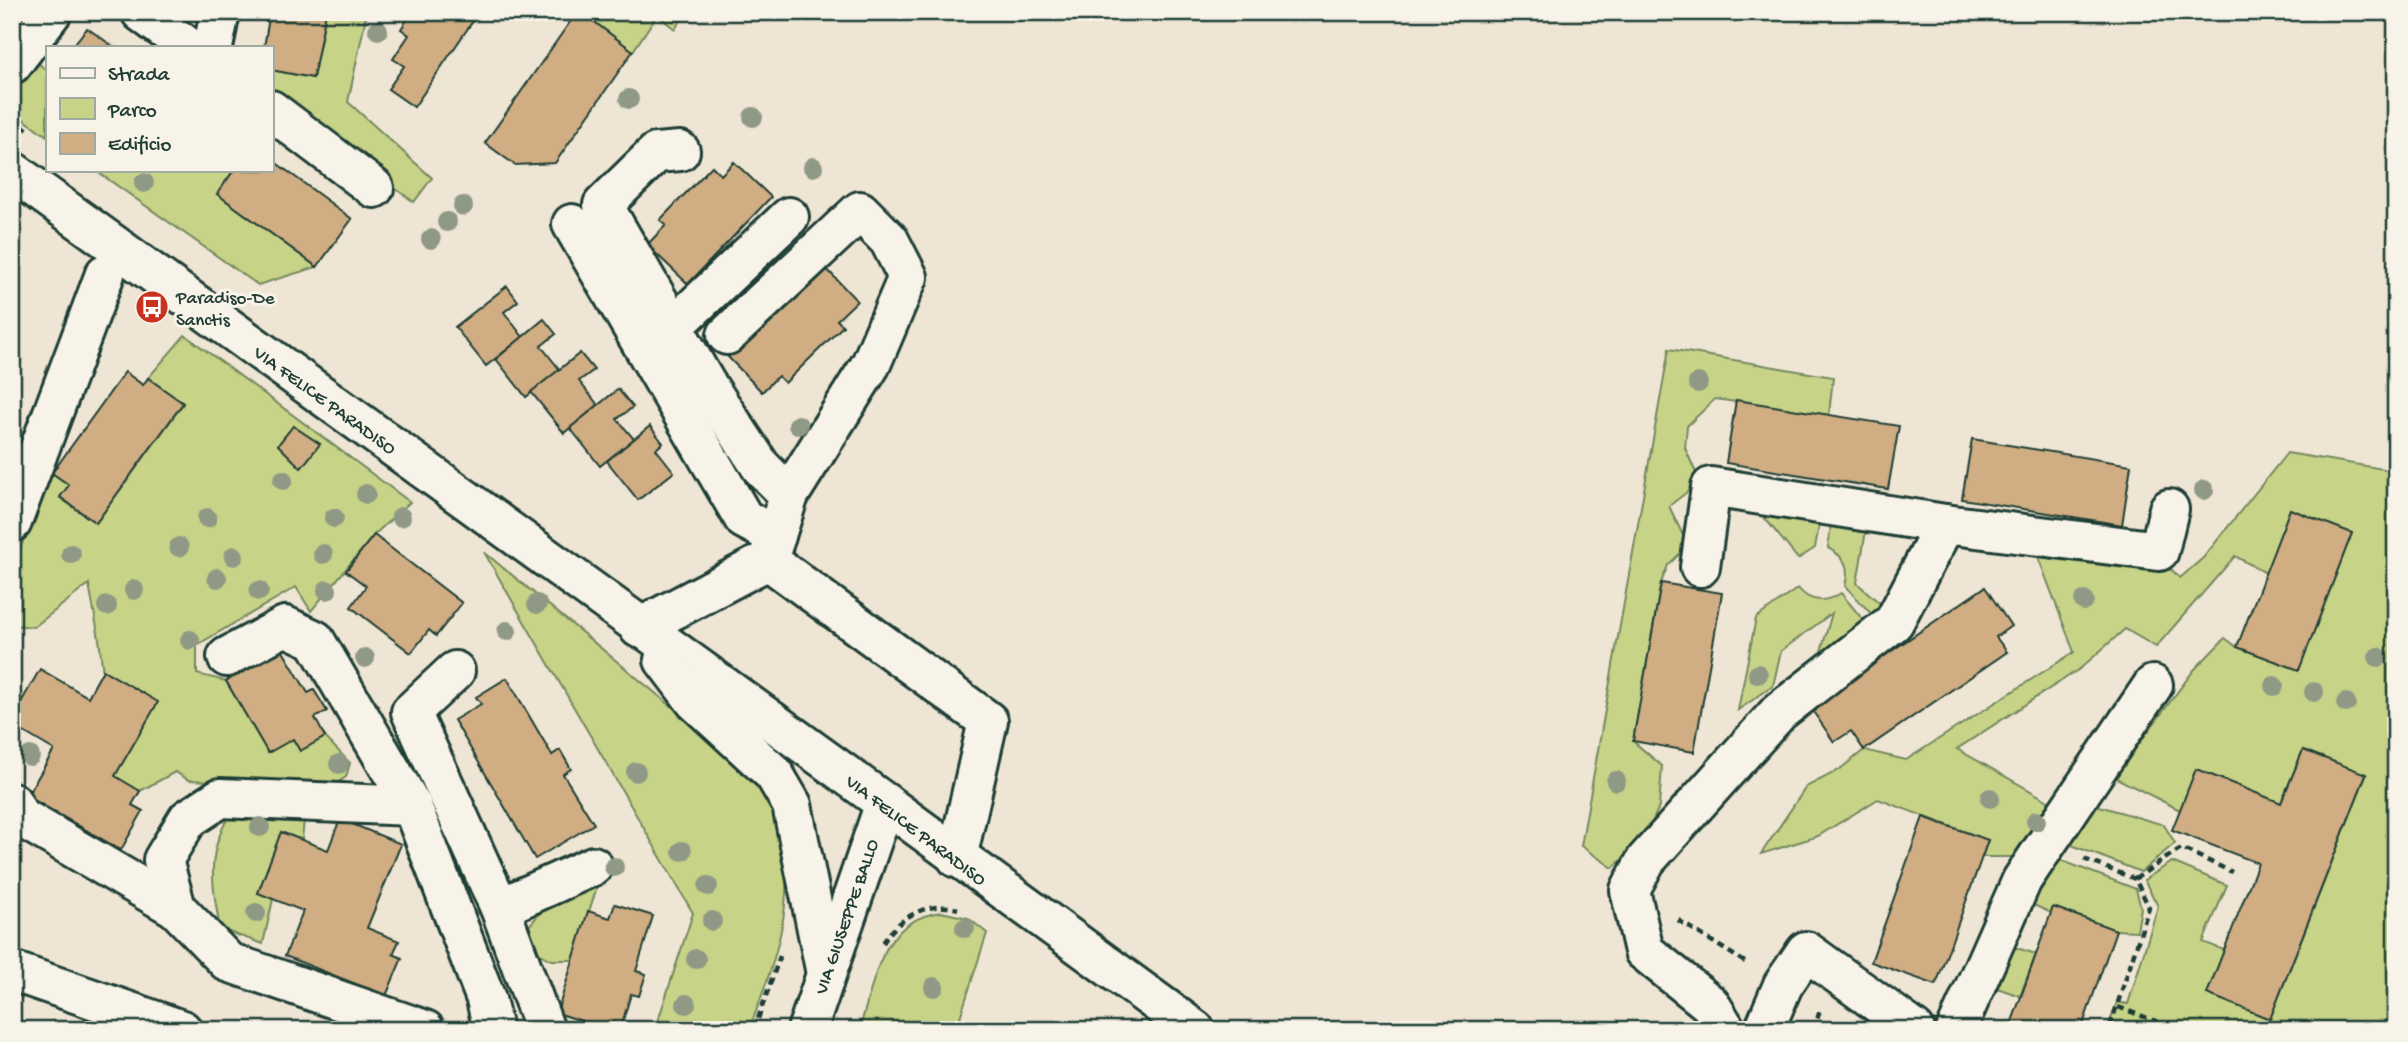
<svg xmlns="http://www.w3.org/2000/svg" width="2408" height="1042" viewBox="0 0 2408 1042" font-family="'Gochi Hand',sans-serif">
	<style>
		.green { fill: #c7d387; stroke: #73885e; stroke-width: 2; fill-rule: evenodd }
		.building { fill: #d0ad82; stroke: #1f3d34; stroke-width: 2 }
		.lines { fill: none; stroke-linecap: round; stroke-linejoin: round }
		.minor-casing { stroke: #1f3d34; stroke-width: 44 }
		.major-casing { stroke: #1f3d34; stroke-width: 44 }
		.path { stroke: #1f3d34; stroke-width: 4.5; stroke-dasharray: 7 5; stroke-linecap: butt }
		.minor { stroke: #f7f3e8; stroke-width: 38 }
		.major { stroke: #f7f3e8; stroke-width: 38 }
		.tree { fill: #8f9985 }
		.labels { text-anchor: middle; stroke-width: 6; stroke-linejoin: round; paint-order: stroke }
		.poi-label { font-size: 19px; fill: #1f3d34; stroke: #f7f3e8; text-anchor: start }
		.street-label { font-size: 19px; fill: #1f3d34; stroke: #f7f3e8 }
	</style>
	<rect width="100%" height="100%" fill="#efe5d4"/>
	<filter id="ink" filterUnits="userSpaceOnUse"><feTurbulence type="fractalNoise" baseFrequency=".0143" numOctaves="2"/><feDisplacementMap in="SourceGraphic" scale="14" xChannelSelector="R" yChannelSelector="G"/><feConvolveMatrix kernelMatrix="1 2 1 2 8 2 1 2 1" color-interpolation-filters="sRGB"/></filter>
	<g filter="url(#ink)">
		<g class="green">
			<polygon points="326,12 367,12 348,102 432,178 414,202 271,98 271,70 313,78"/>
			<polygon points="581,12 686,12 675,29 657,15 633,51"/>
			<polygon points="35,60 47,71 47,136 12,111 12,88"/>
			<polygon points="95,170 234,170 217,194 317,267 258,285"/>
			<path d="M 185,335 L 410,502 L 374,535 L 311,611 L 296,587 L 197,645 L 197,674 L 226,681 L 268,753 L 293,739 L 300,751 L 325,737 L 350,763 L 346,777 L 330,787 L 189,780 L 175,772 L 140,791 L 115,776 L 99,639 L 89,584 L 34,627 L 12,625 L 12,569 L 48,479 L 52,473 L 69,485 L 60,498 L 96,523 L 183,404 L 148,378 ZM 293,426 L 320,444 L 302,467 L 278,445 Z"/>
			<polygon points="1669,349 1833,377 1829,415 1715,399 1687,426 1685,448 1700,482 1669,506 1688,546 1668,565 1661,583 1633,741 1662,766 1659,807 1645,838 1613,868 1581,846"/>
			<polygon points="2287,453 2396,471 2396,1030 2107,1030 2117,1002 2128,1004 2158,906 2144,880 2172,862 2227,885 2203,942 2224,950 2207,994 2270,1019 2366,775 2303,750 2281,803 2196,769 2180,810 2114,777 2194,670 2225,638 2237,647 2299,670 2352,533 2290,509 2266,573 2235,556 2156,647 2125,629 2081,668 1957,749 2057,806 2016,857 1982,857 1988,840 1878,799 1818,836 1761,854 1806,787 1839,770 1864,750 1906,760 2074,652 2037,554 2172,570 2180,578 2203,558"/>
			<polygon points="1759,511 1820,520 1815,548 1798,559"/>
			<path d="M 1831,523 L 1867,525 L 1857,583 L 1883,606 L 1879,622 L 1845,586 C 1850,568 1846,557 1828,548 Z"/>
			<path d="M 484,552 L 761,780 C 807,871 783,941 749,1030 L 655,1030 L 693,913 Z"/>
			<path d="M 1798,588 C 1810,603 1825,603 1841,593 L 1869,627 L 1818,662 L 1832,613 L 1781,651 L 1773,686 L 1738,710 L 1756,618 Z"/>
			<polygon points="2096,805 2164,825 2175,843 2141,872 2069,844"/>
			<path d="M 233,810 L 305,810 L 302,840 L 281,832 L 258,893 L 273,899 L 263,944 L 220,929 C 212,883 205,851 233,810 Z"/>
			<polygon points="2060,860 2136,889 2141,908 2137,931 2116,930 2053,907 2051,913 2027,902"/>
			<polygon points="599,881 573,960 551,960 529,948 524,932 544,908"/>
			<path d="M 941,912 L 968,918 L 987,933 L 956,1030 L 859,1030 C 876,979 879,921 941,912 Z"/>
			<polygon points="2010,946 2036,954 2020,996 1994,987"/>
		</g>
		<g class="building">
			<polygon points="270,12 326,12 313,78 271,70 271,47 264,47"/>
			<polygon points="412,12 479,12 414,107 388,89 404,66 393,59 409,35 401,29"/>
			<polygon points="577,12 581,12 633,51 555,163 515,165 485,143"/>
			<polygon points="87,28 114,47 72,47"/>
			<polygon points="271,159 352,219 317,267 217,194 234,170 271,170"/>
			<polygon points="734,162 771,197 688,284 647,245 666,225 660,220 712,166 721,175"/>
			<polygon points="822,264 857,301 837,320 843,326 785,383 778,376 762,392 728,357"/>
			<polygon points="507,286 518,301 504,312 523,337 486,366 455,327"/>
			<polygon points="544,319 556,334 541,346 560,370 526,397 496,359"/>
			<polygon points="580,353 594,370 579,381 598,405 564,433 531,392"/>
			<polygon points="125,372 143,385 148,378 183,403 96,523 60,497 69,485 52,473"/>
			<polygon points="618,389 633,407 617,419 634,439 600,466 570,428"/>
			<polygon points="1736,400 1899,426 1888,489 1726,463"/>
			<polygon points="293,426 320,444 301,468 278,445"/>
			<polygon points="650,426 663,443 656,449 674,472 638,500 607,461"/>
			<polygon points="1972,439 2131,465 2122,525 1962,499"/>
			<polygon points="2290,509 2352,533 2299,670 2237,647"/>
			<polygon points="374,535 462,603 436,636 429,630 411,653 351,607 366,586 346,571"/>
			<polygon points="1661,583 1722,593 1694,752 1633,741"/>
			<polygon points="1985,587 2011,626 1996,637 2007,652 1864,750 1851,731 1834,742 1810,707"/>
			<polygon points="281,648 308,693 314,690 327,711 315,718 325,737 300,751 293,739 268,753 226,681"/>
			<polygon points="40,669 88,697 103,670 158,702 115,776 140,791 132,805 143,811 121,850 27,796 54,750 12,725 12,718"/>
			<polygon points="507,678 552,755 560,750 571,769 563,774 594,824 535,859 454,720 481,704 476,697"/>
			<polygon points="2303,750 2366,774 2270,1019 2207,994 2258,863 2172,830 2196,769 2281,803"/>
			<polygon points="1923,817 1988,840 1936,985 1871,962"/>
			<polygon points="340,819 401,844 367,928 399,941 393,954 402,958 386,996 285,956 303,911 258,893 281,832 328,850"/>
			<polygon points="615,904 653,916 636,971 646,974 639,996 631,994 620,1030 579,1030 582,1021 557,1013 588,911 610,918"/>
			<polygon points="2053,907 2116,930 2081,1030 2009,1030"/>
		</g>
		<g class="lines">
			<defs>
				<g id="minor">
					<polyline points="141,12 188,47"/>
					<polyline points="213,47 220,12"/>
					<polyline points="12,64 52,12"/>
					<polyline points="271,110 374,188"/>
					<polyline points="680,151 656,153 603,205 705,382 761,467 789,495"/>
					<polyline points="572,224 744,519 776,536"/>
					<polyline points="674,326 789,217"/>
					<polyline points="727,335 860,211 889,240 908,277 871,364 789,495 768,560"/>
					<polyline points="12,522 105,274"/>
					<polyline points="1700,567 1711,487 1945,524 2159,551 2169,509"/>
					<polyline points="639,628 768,560 988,721 957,858"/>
					<polyline points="227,657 285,626 315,640 412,806 486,999 493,1030"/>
					<polyline points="455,671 411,712 500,908 545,1030"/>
					<polyline points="12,802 19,816 176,908"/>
					<polyline points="885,803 1195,1030"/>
					<polyline points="412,806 220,798 188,819 163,860 176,908 228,962 425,1030"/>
					<polyline points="500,908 593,866"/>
					<polyline points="12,971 182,1030"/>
					<polyline points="1726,1030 1710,1004 1644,951 1630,890 1646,860 1779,712 1894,622 1945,524"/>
					<polyline points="1764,1030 1783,985 1806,951 1915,1030"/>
					<polyline points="1956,1030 2022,880 2153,685"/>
				</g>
				<g id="major">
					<polyline points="12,171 885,803 807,1030"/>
					<polyline points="664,660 695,701 774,774 792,805 825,969"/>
				</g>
			</defs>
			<use href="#minor" class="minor-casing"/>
			<use href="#major" class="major-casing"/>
			<g class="path">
				<polyline points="12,118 31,132"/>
				<polyline points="2084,859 2135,879 2149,907 2109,1030"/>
				<polyline points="2135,879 2181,848 2232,872"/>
				<polyline points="1678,920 1748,964"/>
				<path d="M 883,943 C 898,918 927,900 958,909"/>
				<polyline points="2118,1007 2180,1030"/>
				<polyline points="754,1030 780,956"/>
				<polyline points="1814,1030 1820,1010"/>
			</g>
			<use href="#minor" class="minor"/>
			<use href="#major" class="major"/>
		</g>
		<g class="tree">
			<circle cx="378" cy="30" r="10"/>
			<circle cx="629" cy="99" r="10"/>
			<circle cx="753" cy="117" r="10"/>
			<circle cx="813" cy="167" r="10"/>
			<circle cx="144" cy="183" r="10"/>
			<circle cx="463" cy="206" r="10"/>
			<circle cx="447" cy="222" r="10"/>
			<circle cx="431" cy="239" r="10"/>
			<circle cx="1698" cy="383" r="10"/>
			<circle cx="798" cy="425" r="10"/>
			<circle cx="283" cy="480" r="10"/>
			<circle cx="2204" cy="490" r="10"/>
			<circle cx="366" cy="494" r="10"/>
			<circle cx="401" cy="517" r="10"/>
			<circle cx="207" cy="518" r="10"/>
			<circle cx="334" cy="518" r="10"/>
			<circle cx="179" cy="547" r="10"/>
			<circle cx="71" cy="554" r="10"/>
			<circle cx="323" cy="554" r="10"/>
			<circle cx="234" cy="556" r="10"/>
			<circle cx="217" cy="578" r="10"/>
			<circle cx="134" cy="590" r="10"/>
			<circle cx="327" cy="590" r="10"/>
			<circle cx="259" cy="591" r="10"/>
			<circle cx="2084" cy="601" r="10"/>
			<circle cx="537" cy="604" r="10"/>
			<circle cx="107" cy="606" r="10"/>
			<circle cx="507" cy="631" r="10"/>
			<circle cx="190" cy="640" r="10"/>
			<circle cx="2378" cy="657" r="10"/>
			<circle cx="365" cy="658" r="10"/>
			<circle cx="1758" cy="674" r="10"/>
			<circle cx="2274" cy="686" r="10"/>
			<circle cx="2314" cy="692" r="10"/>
			<circle cx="2346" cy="703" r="10"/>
			<circle cx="30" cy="756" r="10"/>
			<circle cx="339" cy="764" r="10"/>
			<circle cx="636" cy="772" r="10"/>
			<circle cx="1616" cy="781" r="10"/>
			<circle cx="1990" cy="798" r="10"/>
			<circle cx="2036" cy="821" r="10"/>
			<circle cx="260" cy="827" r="10"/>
			<circle cx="682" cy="851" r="10"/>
			<circle cx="614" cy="867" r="10"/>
			<circle cx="708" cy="886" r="10"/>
			<circle cx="256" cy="913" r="10"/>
			<circle cx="712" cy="921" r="10"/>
			<circle cx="965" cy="928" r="10"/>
			<circle cx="696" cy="959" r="10"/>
			<circle cx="934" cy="987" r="10"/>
			<circle cx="686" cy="1004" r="10"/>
		</g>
	</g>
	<defs>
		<symbol id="bus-disc" viewBox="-11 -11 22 22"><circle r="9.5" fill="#c8321e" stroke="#f7f3e8"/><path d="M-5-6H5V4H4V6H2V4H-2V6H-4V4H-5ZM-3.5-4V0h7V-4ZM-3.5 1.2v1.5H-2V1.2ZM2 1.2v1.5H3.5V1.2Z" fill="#fff"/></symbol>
	</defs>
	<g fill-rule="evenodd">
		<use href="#bus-disc" x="133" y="288" width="38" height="38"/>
	</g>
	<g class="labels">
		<g class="poi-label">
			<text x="176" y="303">Paradiso-De<tspan x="176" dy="22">Sanctis</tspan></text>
		</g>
		<g class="street-label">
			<text transform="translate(326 399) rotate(36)" y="7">VIA FELICE PARADISO</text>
			<text transform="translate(917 829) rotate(37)" y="7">VIA FELICE PARADISO</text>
			<text transform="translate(845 916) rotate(-71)" y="7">VIA GIUSEPPE BALLO</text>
		</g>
	</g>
	<rect width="2408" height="1042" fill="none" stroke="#f7f3e8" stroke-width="42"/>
	<rect x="21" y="21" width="2366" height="1000" fill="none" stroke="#1f3d34" stroke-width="2.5" filter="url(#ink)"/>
	<rect x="46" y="46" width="228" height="126" fill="#f7f3e8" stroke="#a1aaa0" stroke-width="2"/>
	<rect x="60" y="68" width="35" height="10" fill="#f7f3e8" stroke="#a1aaa0" stroke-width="2"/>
	<text x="108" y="80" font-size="21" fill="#1f3d34">Strada</text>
	<rect x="60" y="98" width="35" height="21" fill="#c7d387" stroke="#a1aaa0" stroke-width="2"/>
	<text x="108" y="116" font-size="21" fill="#1f3d34">Parco</text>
	<rect x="60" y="133" width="35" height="21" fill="#d0ad82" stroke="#a1aaa0" stroke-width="2"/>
	<text x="108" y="150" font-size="21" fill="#1f3d34">Edificio</text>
</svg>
